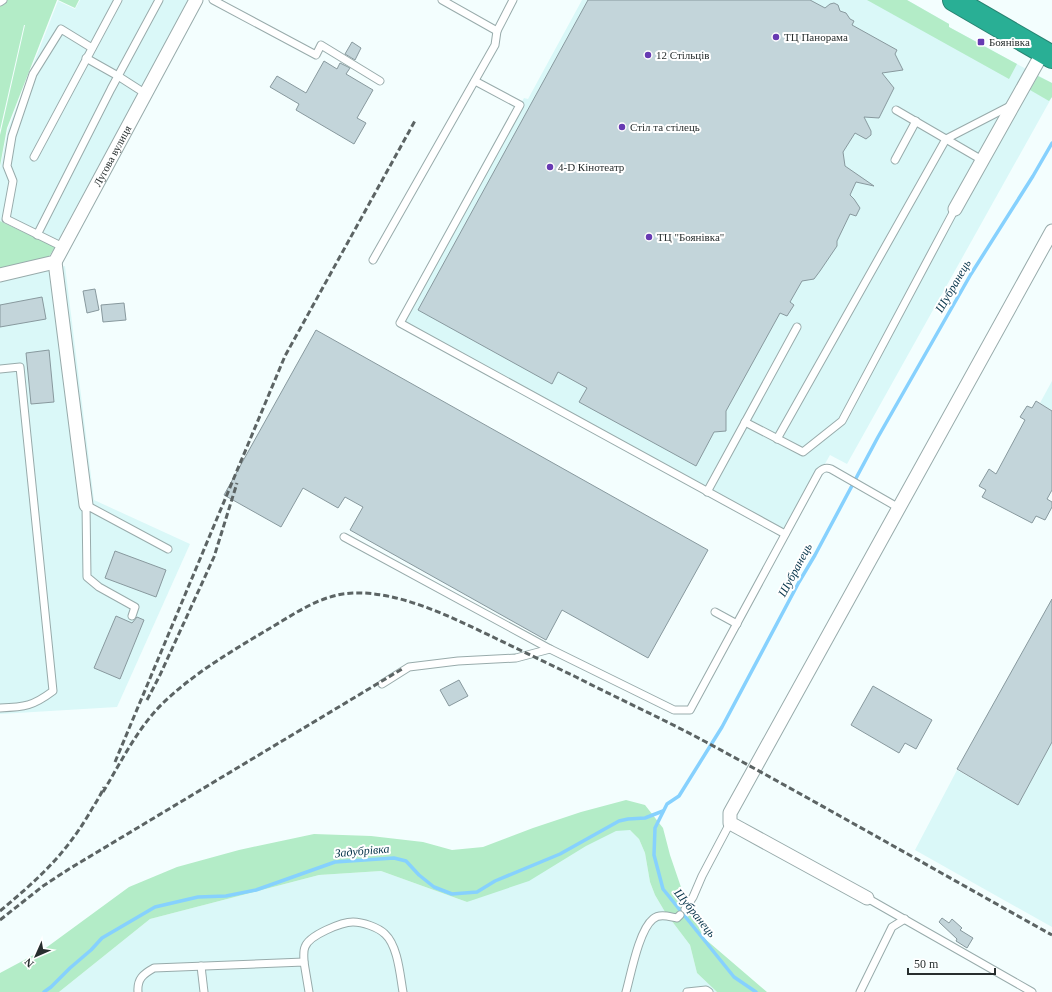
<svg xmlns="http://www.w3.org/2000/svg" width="1052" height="992" viewBox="0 0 1052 992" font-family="'Times New Roman',serif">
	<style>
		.built { fill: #daf8f8 }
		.green { fill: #b3ecc7 }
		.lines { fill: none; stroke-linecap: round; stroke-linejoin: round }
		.stream { stroke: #86d1fe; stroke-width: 3.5 }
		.building { fill: #c3d5da; stroke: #88999e }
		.lane-casing { stroke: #98abab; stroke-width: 9 }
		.street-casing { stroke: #98abab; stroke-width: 15 }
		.highway-casing { stroke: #288271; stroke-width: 24 }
		.lane { stroke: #fff; stroke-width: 7 }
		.street { stroke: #fff; stroke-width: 13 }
		.highway { stroke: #29af95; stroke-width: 22 }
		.rail { stroke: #5c6464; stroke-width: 3; stroke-dasharray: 6 3; stroke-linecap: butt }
		.poi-dot { fill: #673ab2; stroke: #fff; stroke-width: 1.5 }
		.labels { text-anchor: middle; stroke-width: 4; stroke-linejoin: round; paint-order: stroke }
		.poi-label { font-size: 11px; fill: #272e2e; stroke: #fff; text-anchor: start }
		.street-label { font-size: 11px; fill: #272e2e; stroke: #fff }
		.water-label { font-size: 12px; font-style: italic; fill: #053349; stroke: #fff }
	</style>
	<rect width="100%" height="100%" fill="#f3fefe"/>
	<g class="built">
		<polygon points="80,0 189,0 55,246 0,221 0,168 8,129 58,1 75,9"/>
		<polygon points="582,0 907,0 949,24 949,27 1052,83 1052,97 847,464 830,455 785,534 400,323 520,105 524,98 528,99"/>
		<polygon points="65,266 94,500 190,544 117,707 0,714 0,280"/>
		<polygon points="1052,381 1052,411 1040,403"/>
		<polygon points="1052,742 1052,927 915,850 957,770 1018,805"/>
		<polygon points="616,830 630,830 639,839 645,853 650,882 655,895 665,912 690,945 697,973 717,992 59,992 150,919 319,875 381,871 467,902"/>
	</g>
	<g class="green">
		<polygon points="0,0 57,0 7,128 0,166 0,135 25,25 24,25 0,130"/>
		<polygon points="58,0 79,0 75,8"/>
		<polygon points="867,0 907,0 949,24 949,27 1017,64 1009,79"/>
		<polygon points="1038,76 1052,83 1052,97 1049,101 1030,90"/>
		<polygon points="0,221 55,247 47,260 0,271"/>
		<polygon points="626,800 645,805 663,828 670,855 684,896 704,938 767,992 717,992 697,973 690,945 665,912 655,895 650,882 645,853 639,839 630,830 616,831 586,846 529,881 467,902 381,871 319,875 150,919 59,992 0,992 0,973 43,950 129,887 177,867 239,850 314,834 371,836 423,842 452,850 483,847 533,828 581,812"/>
	</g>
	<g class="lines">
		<g class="stream">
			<polyline points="44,992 51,987 70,968 91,950 102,938 155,907 198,897 226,896 256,890 335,862 394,858 406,861 419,875 434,887 452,894 477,892 495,881 560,854 619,821 628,819 645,818 663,811"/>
			<polyline points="756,992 734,977 663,889 654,855 655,828 667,804 679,796 722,727 799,582 815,555 878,437 971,274 1033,176 1052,143"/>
		</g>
	</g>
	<g class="building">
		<polygon points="588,0 810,0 825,8 830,4 834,3 838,5 840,11 846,13 850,19 854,21 852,25 897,50 895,54 903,70 882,73 894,88 879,118 864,117 871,131 871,135 866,139 855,133 843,152 845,166 874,186 856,182 850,195 854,199 860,208 856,216 850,214 837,241 837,246 820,271 814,279 802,281 790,302 794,305 787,316 780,313 726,411 726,431 714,432 696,466 579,402 587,388 558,372 552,384 418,310"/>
		<polygon points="352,42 361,48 355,60 345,54"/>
		<polygon points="324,61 337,69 340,63 350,68 346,74 373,90 357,118 366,123 354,144 296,110 299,104 270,87 277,76 306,93"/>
		<polygon points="95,289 99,310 87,313 83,291"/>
		<polygon points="42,297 46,319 0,327 0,305"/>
		<polygon points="124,303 126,320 103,322 101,305"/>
		<polygon points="316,330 708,550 648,658 562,610 546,640 350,530 363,507 345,497 338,508 303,488 281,527 224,495"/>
		<polygon points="49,350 54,402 31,404 26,353"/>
		<polygon points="1036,401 1052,411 1052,490 1047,499 1052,502 1052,507 1045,520 1036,516 1032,523 982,497 986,490 979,486 989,469 996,474 1025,420 1020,417 1027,406 1032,408"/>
		<polygon points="115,551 166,570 156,597 105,578"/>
		<polygon points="1052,599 1052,742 1018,805 957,769"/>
		<polygon points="116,616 132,623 137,617 144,620 120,679 94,668"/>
		<polygon points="459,680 468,696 449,706 440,690"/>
		<polygon points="873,686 932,720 916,749 905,743 899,753 851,725"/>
		<polygon points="942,918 949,923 952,919 962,928 960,930 973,938 967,948 956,941 957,939 939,922"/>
	</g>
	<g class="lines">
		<defs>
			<g id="lane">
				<polyline points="213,0 316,55 321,45 380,81"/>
				<polyline points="442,0 497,31 513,0"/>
				<polyline points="0,2 3,0"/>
				<polyline points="86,58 118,76 146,94"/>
				<polyline points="475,81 520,105 400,323 785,534"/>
				<polyline points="896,110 982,160"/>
				<polyline points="34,157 118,0"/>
				<polyline points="895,160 916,121"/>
				<polyline points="37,235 111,89 159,0"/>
				<polyline points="63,247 6,219 13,181 7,166 12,136 33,74 61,29 92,48"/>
				<polyline points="373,260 495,45 497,31"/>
				<path d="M 0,369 L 20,367 L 53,691 C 33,706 25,707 0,708"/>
				<polyline points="745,422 803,452 842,421 955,209"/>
				<polyline points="777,439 946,139 1012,105"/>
				<polyline points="707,492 797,327"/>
				<path d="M 344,537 L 550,649 L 674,710 L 690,710 L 819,472 C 823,468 826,467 831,469 L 899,508"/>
				<polyline points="715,612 737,624"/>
				<polyline points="132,616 135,607 99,587 87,577 86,505 168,549"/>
				<polyline points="382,684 409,667 458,661 516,658 550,649"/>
				<polyline points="867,898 1032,992"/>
				<polyline points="685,909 693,897 702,876 730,823"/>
				<path d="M 304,962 C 304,958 303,951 305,947 C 309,935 342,922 353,922 C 362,922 378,927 385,934 C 398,946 400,975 403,992"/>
				<polyline points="201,966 204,992"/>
				<path d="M 138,992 C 137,979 143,974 154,968 L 304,962 L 309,992"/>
				<path d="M 626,992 C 631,974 639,930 653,919 C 660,913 670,917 677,918 L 680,915"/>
				<polyline points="687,992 706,990 709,992"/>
				<polyline points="860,992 892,927 905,919"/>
			</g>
			<g id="street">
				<polyline points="955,209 1043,52"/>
				<polyline points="55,262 86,505"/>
				<path id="s1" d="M 0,275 L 55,262 L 196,0"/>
				<polyline points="867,898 741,829 730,823 730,813 1052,231"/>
			</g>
			<polyline id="highway" points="954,0 1052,57"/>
		</defs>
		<use href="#lane" class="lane-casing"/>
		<use href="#street" class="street-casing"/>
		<use href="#highway" class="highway-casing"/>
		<use href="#lane" class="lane"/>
		<use href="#street" class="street"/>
		<use href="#highway" class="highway"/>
		<g class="rail">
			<polyline points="147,700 160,675 214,557 237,483"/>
			<polyline points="115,762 285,356 416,119"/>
			<path d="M 103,792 C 121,762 137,729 162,704 C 193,674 230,652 267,630 C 293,615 321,594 353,593 C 400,591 453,618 495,638 C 522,651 549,664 576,677 C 619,699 663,719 706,742 C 822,805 937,871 1052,935"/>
			<path d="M 0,911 C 37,880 64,856 89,814 C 94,805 100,797 104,787"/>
			<polyline points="0,920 43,886 69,869 402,669"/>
		</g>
	</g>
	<g class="poi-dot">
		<circle cx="776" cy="37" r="4"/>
		<rect x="977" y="38" width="8" height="8" rx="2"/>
		<circle cx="648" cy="55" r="4"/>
		<circle cx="622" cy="127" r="4"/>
		<circle cx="550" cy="167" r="4"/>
		<circle cx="649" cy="237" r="4"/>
	</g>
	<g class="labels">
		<g class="poi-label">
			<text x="784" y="41">ТЦ Панорама</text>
			<text x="989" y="46">Боянівка</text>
			<text x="656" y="59">12 Стільців</text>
			<text x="630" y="131">Стіл та стілець</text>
			<text x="558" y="171">4-D Кінотеатр</text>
			<text x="657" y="241">ТЦ "Боянівка"</text>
		</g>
		<g class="street-label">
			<text dy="4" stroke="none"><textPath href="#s1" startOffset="177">Лугова вулиця</textPath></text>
		</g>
		<g class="water-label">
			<text transform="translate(953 286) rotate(-60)" y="4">Шубранець</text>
			<text transform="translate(795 570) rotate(-62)" y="4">Шубранець</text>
			<text transform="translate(362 851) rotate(-5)" y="4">Задубрівка</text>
			<text transform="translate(695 913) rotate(51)" y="4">Шубранець</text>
		</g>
	</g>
	<g transform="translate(36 956) rotate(225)" stroke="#ffffff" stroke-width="3" paint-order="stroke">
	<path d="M0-3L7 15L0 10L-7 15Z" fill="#272e2e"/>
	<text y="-6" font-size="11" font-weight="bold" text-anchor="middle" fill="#272e2e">N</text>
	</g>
	<path d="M908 968v6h87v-6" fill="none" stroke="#272e2e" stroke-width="2"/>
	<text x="914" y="968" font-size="12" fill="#272e2e" stroke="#ffffff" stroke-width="3" paint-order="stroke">50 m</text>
</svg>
